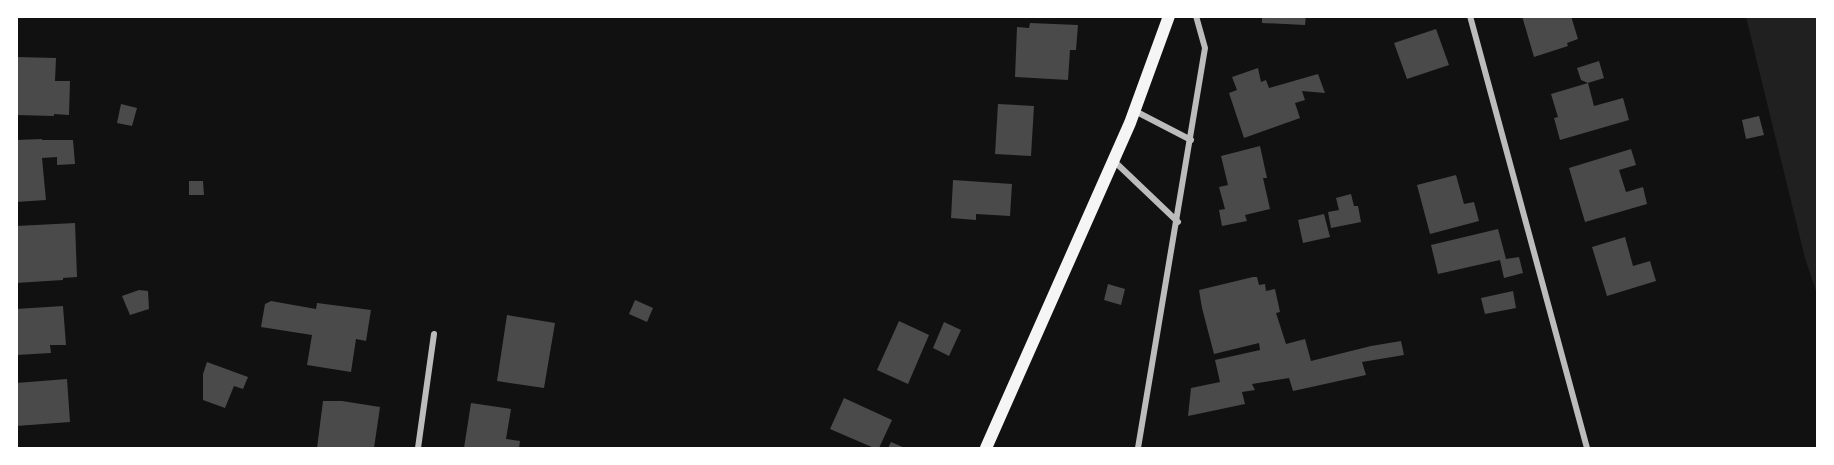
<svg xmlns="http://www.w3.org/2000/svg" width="1834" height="465" viewBox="0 0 1834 465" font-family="Cabin,sans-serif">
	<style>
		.green { fill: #202020 }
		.building { fill: #4a4a4a }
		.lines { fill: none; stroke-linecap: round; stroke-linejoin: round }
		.minor { stroke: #bcbcbc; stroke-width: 6 }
		.secondary { stroke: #f5f5f5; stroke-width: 12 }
	</style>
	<rect width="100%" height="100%" fill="#111"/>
	<polygon class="green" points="1746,17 1817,17 1817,294 1805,258"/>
	<g class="building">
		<polygon points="1262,16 1306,16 1305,25 1262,23"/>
		<polygon points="1522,16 1571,16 1578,39 1567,43 1568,46 1534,57"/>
		<polygon points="1030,23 1078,25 1076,50 1070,50 1068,80 1015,77 1017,27 1029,28"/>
		<polygon points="1436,29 1449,65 1407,79 1394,43"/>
		<polygon points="16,57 56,58 55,81 70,81 69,115 54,114 54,116 16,115"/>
		<polygon points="1599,61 1604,78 1588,83 1594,106 1623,98 1629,120 1560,140 1554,118 1558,117 1551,94 1588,83 1581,80 1577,68"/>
		<polygon points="1258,68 1261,82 1266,80 1269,88 1318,74 1325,93 1302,91 1305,100 1295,103 1300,118 1244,138 1229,93 1237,90 1232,77"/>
		<polygon points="121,104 137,108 132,126 117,123"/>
		<polygon points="998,104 1034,106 1031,156 995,154"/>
		<polygon points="1759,116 1764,135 1746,139 1742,120"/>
		<polygon points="42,139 42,140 73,140 75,164 57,165 57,157 42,158 46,200 16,202 16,140"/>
		<polygon points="1260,146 1267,178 1263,178 1270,209 1245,215 1247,221 1222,226 1219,210 1225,209 1219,187 1228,185 1221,156"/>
		<polygon points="1631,149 1636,165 1619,170 1626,192 1643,187 1647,204 1585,222 1569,168"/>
		<polygon points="1456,175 1464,204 1474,202 1479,221 1430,234 1417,185"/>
		<polygon points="953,180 1012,184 1010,216 976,214 976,220 951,218"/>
		<polygon points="189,181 203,181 204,195 189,195"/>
		<polygon points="1351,194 1354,206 1358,206 1361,222 1331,228 1328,212 1339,210 1336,198"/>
		<polygon points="1324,214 1330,237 1303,243 1298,220"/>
		<polygon points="75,223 77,277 63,278 63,280 16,283 16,226"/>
		<polygon points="1498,229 1506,259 1519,257 1523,273 1504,278 1500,260 1438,274 1431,245"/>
		<polygon points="1625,237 1633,266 1650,261 1656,281 1607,296 1592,247"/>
		<polygon points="1253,277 1257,277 1259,285 1265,284 1266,291 1275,289 1280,312 1276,313 1286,344 1305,339 1311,361 1371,346 1401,341 1404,355 1362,362 1366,375 1293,391 1289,378 1252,384 1255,390 1242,392 1245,404 1188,416 1191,388 1220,382 1215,360 1260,350 1259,343 1214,354 1202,308 1199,290"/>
		<polygon points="1108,284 1125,289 1121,305 1104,300"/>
		<polygon points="139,290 148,291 149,309 130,315 122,296"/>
		<polygon points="1513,291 1516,308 1485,314 1481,298"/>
		<polygon points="635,300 653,308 647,322 629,314"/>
		<polygon points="271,301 316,309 317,303 371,310 366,341 356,339 351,372 307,365 312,335 261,327 265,304"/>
		<polygon points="63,306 66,345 50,345 51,353 16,355 16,309"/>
		<polygon points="507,315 555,323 544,388 497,381"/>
		<polygon points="899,321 929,335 908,384 877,370"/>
		<polygon points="944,322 961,330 949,356 933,348"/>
		<polygon points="207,362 248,377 243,389 234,386 225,408 203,400 203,374"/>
		<polygon points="67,379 70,422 16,426 16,383"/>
		<polygon points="844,398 892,420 879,448 874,448 830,429"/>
		<polygon points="323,401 342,401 380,407 374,448 317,448"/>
		<polygon points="471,403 511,409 506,439 520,441 519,448 464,448"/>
		<polygon points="891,442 905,448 888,448"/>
	</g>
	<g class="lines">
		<g class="minor">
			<polyline points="1470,16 1587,448"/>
			<polyline points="1135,111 1191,140"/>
			<polyline points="1114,161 1178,222"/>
			<polyline points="418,448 434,334"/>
			<polyline points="1138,448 1205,48 1196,16"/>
		</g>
		<polyline class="secondary" points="986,448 1130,123 1169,16"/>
	</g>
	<rect width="1834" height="465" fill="none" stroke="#ffffff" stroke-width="36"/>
</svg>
